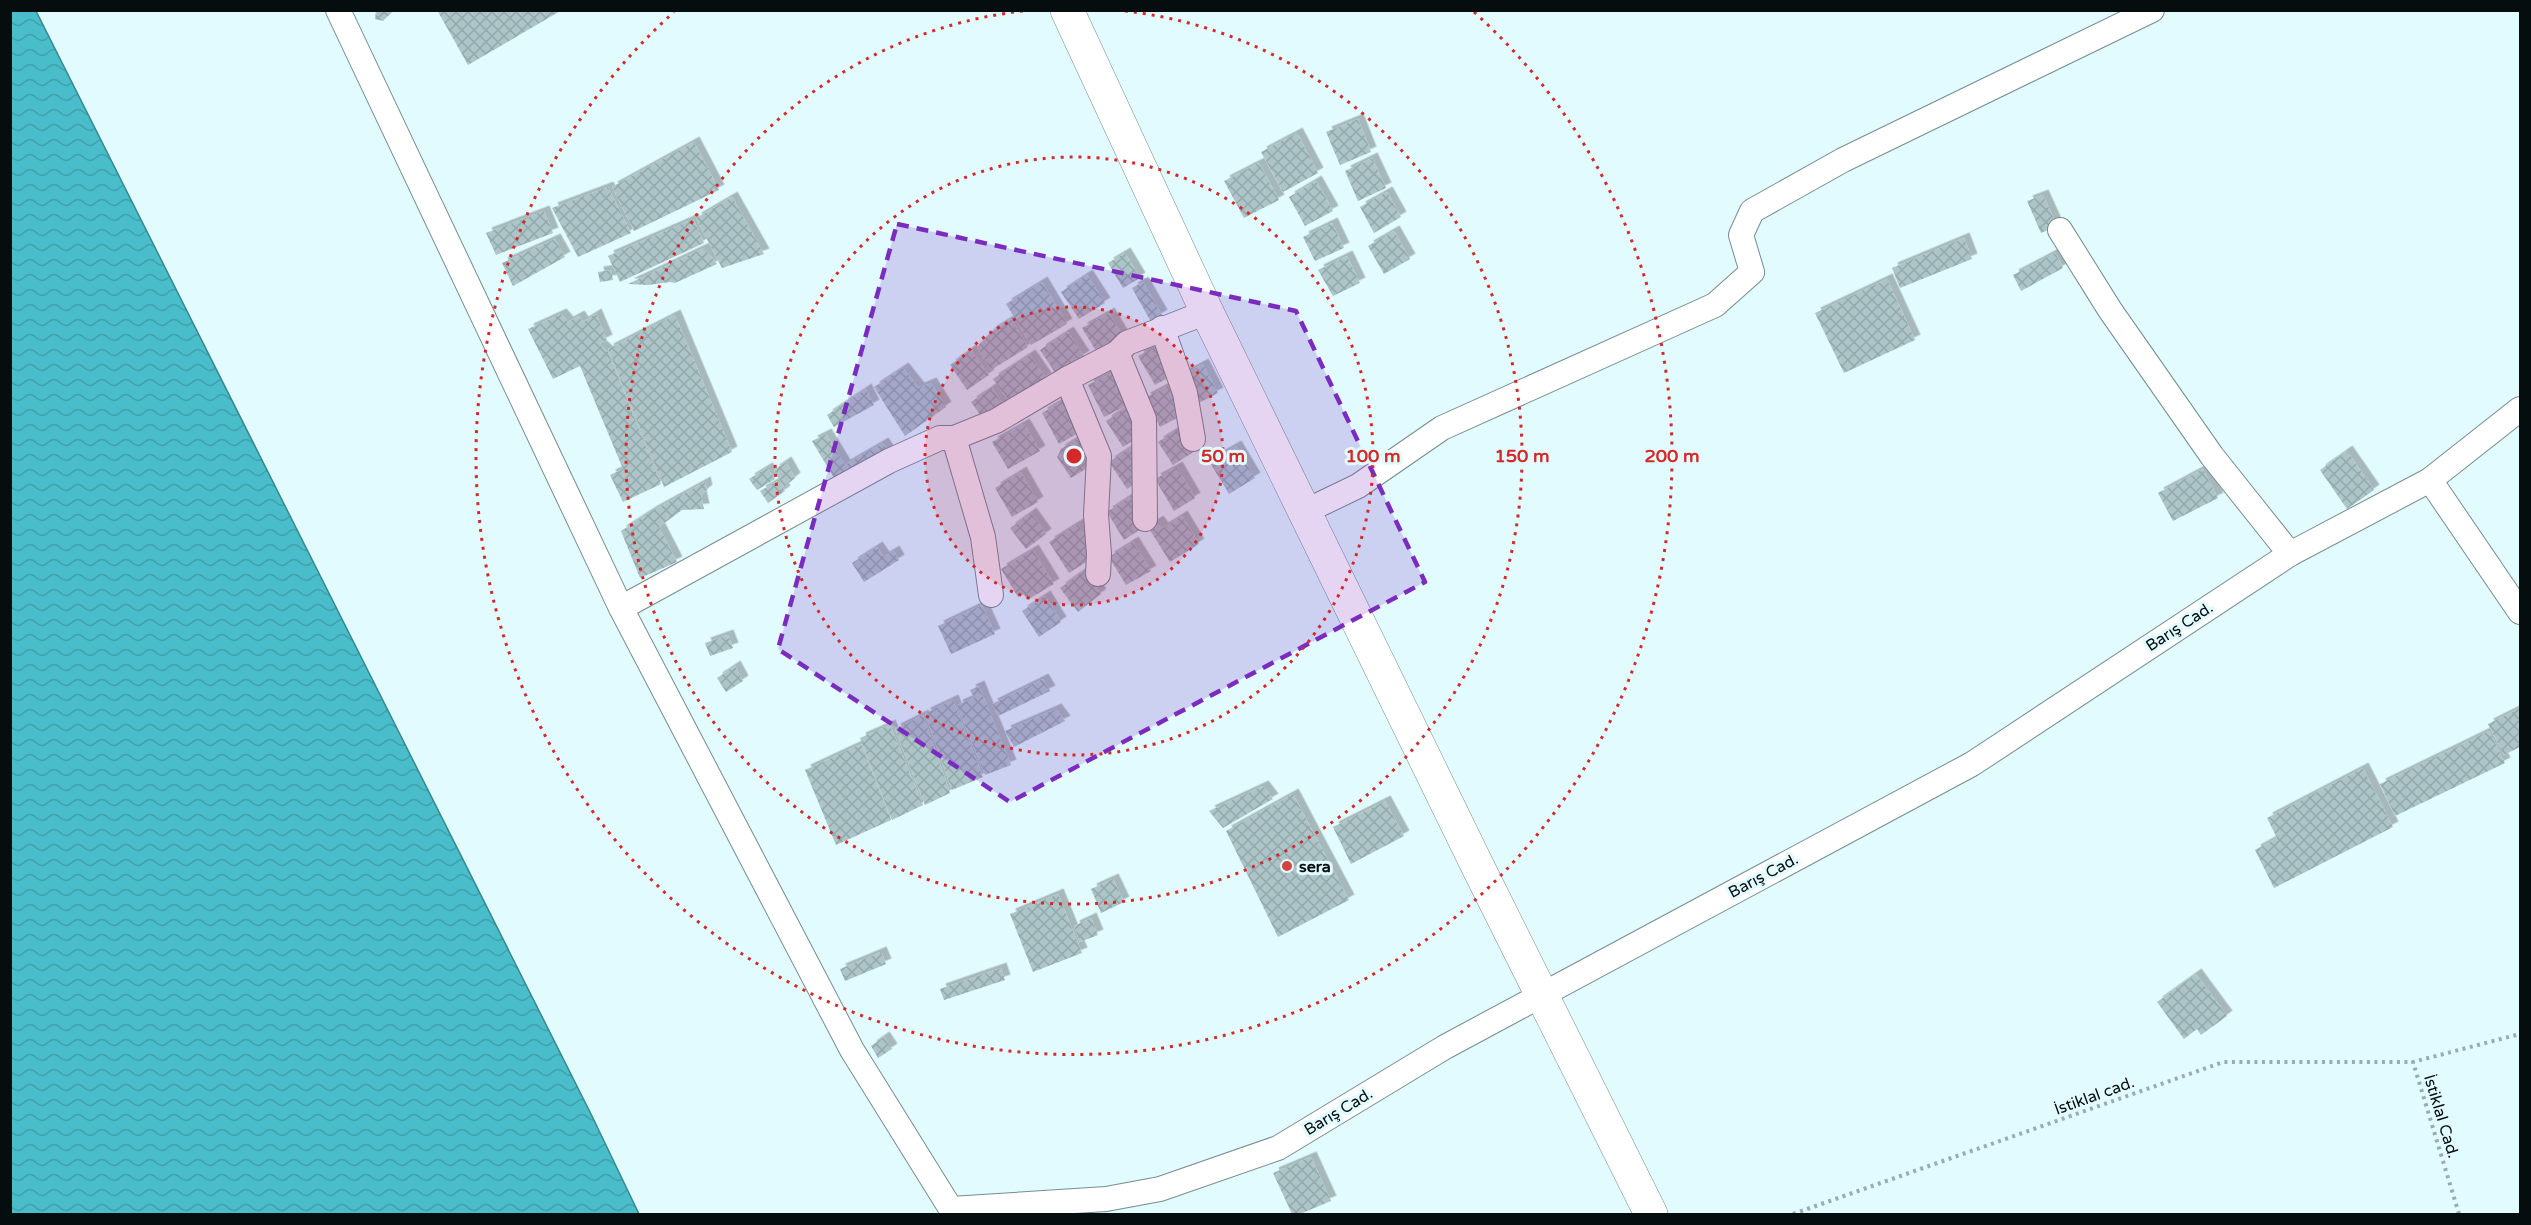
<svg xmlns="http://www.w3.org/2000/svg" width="2531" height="1225" viewBox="0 0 2531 1225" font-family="'Varela Round',sans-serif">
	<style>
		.water { fill: url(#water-waves); stroke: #358892; stroke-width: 1.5 }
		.building { fill: url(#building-cross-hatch); filter: url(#shadow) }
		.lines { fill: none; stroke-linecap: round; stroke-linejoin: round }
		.street-casing { stroke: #768d90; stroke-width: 26 }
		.secondary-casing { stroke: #768d90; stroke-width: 34 }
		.path { stroke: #99acaf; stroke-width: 4; stroke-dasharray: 3 4.5; stroke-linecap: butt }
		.street { stroke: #fff; stroke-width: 24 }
		.secondary { stroke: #fff; stroke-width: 33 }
		.marked { fill: #7b2cbf; fill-opacity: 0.2; stroke: #7b2cbf; stroke-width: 4.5; stroke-dasharray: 12 8; stroke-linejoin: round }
		.ring { fill: none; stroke: #d62828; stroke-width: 3; stroke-dasharray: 3 6 }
		.poi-dot { fill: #d34440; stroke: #e2fbfe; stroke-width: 2 }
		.labels { text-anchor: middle; stroke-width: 6; stroke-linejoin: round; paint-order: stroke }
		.street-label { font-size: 16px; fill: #050d0e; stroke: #e2fbfe }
		.poi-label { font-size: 16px; font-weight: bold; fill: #050d0e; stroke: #e2fbfe; text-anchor: start }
		.centre { fill: #d62828; stroke: #e2fbfe; stroke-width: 3 }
		.ring-label { font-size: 18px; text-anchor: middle; font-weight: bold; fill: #d62828; stroke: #e2fbfe; stroke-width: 6; stroke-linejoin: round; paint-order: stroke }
	</style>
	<defs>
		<pattern id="water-waves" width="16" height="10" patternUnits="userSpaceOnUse" patternTransform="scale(1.5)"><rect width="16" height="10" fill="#4abdca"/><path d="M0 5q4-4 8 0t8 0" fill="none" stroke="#3fa1ac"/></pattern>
		<pattern id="building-cross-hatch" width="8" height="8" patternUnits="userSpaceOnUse" patternTransform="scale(1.5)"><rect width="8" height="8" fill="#adc5c8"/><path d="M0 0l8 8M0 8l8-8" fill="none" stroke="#93a8ab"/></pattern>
		<filter id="shadow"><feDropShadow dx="5.5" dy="-5.5" stdDeviation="0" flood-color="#0004"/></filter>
	</defs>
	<rect width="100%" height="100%" fill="#e2fbfe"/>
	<polygon class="water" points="10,11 36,11 592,1116 639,1214 11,1214"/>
	<g class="building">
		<polygon points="376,10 394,10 383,21 375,19"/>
		<polygon points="437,10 562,10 468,65"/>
		<polygon points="1358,119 1371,152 1340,165 1326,132"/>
		<polygon points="1297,133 1318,173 1283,192 1261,152"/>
		<polygon points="694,142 719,190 634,231 612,187"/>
		<polygon points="1372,158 1386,188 1358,201 1345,171"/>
		<polygon points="1259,163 1279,200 1244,218 1224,181"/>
		<polygon points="1316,181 1333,211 1305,226 1289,197"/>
		<polygon points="608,187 631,233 578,257 552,208"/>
		<polygon points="1387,192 1401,217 1374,233 1360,207"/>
		<polygon points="2043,195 2057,226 2041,233 2027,201"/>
		<polygon points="732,197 764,254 722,268 696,218"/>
		<polygon points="544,211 553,233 496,255 486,233"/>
		<polygon points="693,219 704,243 620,282 608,256"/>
		<polygon points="1332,223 1344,248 1315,261 1303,237"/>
		<polygon points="1394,231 1410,259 1384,274 1368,246"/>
		<polygon points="1964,238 1972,259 1900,288 1892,268"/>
		<polygon points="555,239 565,257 513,286 502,263"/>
		<polygon points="704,248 717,264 675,283 670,282 648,285 628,284"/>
		<polygon points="1125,253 1140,278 1123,288 1108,263"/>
		<polygon points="2055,253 2063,268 2021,291 2013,275"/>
		<polygon points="1347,256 1360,283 1333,296 1318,270"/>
		<polygon points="611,270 613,280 600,282 598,272"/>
		<polygon points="1087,275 1105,303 1079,319 1061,292"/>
		<polygon points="1887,279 1915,340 1844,373 1815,313"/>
		<polygon points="1042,282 1067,324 1031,345 1006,304"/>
		<polygon points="1143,282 1162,315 1151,322 1132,288"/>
		<polygon points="1109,313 1124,338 1098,354 1082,328"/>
		<polygon points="561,314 568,322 579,316 583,322 596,314 607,340 599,344 608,352 661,484 623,502 610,475 623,469 580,366 553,379 528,329"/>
		<polygon points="675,315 732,452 664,487 608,349"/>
		<polygon points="1011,319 1028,347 991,370 977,347 992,331"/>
		<polygon points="1068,332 1084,356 1056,374 1040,350"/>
		<polygon points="1160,344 1177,373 1155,385 1138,356"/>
		<polygon points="971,350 989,375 967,390 950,365"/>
		<polygon points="1030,355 1046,378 1009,402 993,379"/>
		<polygon points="1203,364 1218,393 1195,405 1180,376"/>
		<polygon points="903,368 919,388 931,383 946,407 905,436 874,387"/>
		<polygon points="1120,369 1136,401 1104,417 1088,385"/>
		<polygon points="1168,386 1183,415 1160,427 1145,398"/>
		<polygon points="992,388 1005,408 985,422 971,402"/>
		<polygon points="866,389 874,405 834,427 827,415"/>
		<polygon points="1064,400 1082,431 1059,444 1042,413"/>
		<polygon points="1128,406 1140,436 1123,447 1106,421"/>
		<polygon points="1024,424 1040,451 1008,469 992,442"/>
		<polygon points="1180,428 1195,451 1173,465 1158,442"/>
		<polygon points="826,434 845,465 883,443 889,452 837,483 812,441"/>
		<polygon points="1081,437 1097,462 1071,478 1057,457 1061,449"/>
		<polygon points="1236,446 1255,478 1229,494 1209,461"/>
		<polygon points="1132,447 1141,480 1127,489 1109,462"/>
		<polygon points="2347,451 2374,490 2347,509 2320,470"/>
		<polygon points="786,462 795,478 784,487 774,470"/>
		<polygon points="1177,467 1195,498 1174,511 1155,479"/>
		<polygon points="767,468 775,479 757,490 749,479"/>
		<polygon points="2203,469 2218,498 2173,521 2158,493"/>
		<polygon points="1021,472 1038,502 1012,517 995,488"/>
		<polygon points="778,481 785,491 768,503 760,491"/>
		<polygon points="705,482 707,490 701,495 704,509 682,510 659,527 677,562 640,578 621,531 652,511"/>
		<polygon points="1130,497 1147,525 1124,540 1107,512"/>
		<polygon points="1031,513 1046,534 1026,549 1010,528"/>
		<polygon points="1182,516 1199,544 1170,562 1148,527 1158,521 1163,528"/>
		<polygon points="1078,524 1097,555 1069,573 1049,542"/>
		<polygon points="1133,542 1151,571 1126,585 1109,557"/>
		<polygon points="877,547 884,557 894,551 899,560 864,582 852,563"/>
		<polygon points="1033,550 1054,584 1027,600 1024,594 1018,597 1001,569"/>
		<polygon points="1084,571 1101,594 1078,612 1060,588"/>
		<polygon points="1045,596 1061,622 1039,637 1022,611"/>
		<polygon points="982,605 995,634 951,654 938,626"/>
		<polygon points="728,635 733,648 710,656 705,643"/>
		<polygon points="735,666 743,681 726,692 717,678"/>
		<polygon points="1043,679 1050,691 998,716 992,704"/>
		<polygon points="979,686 1011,765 985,775 957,705 974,698 970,690"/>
		<polygon points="953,700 983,777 952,790 925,713"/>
		<polygon points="2520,708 2520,747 2504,755 2488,724"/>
		<polygon points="1056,709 1065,721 1014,747 1005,731"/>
		<polygon points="923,715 950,793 925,805 895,729"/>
		<polygon points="890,725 923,805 892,820 860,738"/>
		<polygon points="2489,731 2505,763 2395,816 2380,784"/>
		<polygon points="861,744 891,820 836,845 805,770"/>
		<polygon points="2363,768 2393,827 2274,888 2255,850 2277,838 2267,818"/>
		<polygon points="1263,786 1273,799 1223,828 1209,811"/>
		<polygon points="1293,794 1349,900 1278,937 1226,831"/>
		<polygon points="1385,801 1404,836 1351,864 1333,827"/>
		<polygon points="1113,879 1124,902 1101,913 1091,889"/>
		<polygon points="1058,894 1082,953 1033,972 1010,914"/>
		<polygon points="1091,918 1098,935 1080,942 1074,926"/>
		<polygon points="881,952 886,964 845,981 840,969"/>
		<polygon points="1001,968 1005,980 944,1000 940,989"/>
		<polygon points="2196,974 2227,1016 2201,1035 2197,1029 2184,1039 2157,1002"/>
		<polygon points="884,1037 892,1049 878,1058 871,1046"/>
		<polygon points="1311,1157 1331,1201 1300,1214 1292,1214 1273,1173"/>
	</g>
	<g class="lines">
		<defs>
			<g id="street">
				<polyline points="338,10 621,608 852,1050 954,1214"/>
				<polyline points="2060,230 2110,310 2212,456 2290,554"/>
				<polyline points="1162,328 1185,393 1193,439"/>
				<polyline points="1117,353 1144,419 1145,519"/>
				<polyline points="1067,379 1099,456 1096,515 1099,554 1098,574"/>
				<polyline points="954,438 983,537 991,595"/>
				<polyline points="2430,480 2520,612"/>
				<polyline points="1304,512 1358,486 1442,428 1715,305 1752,272 1741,235 1752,211 1843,160 2152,10"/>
				<polyline points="621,608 889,461 940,438 954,438 996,421 1067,379 1117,353 1127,343 1207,312"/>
				<polyline points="951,1209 1106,1199 1160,1189 1278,1148 1445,1047 1972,764 2290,554 2430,480 2520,409"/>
			</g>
			<polyline id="secondary" points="1067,10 1207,312 1477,865 1651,1214"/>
		</defs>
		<use href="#street" class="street-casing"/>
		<use href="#secondary" class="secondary-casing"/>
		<g class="path">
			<polyline points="1793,1214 2223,1062 2413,1062"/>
			<polyline points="2459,1214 2413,1062 2520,1034"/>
		</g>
		<use href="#street" class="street"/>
		<use href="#secondary" class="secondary"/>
	</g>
	<path class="marked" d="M 897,224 L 1296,311 L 1425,582 L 1010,802 L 778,649 Z"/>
	<circle cx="1074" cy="456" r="149" fill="#d62828" fill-opacity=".12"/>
	<g class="ring">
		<circle cx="1074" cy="456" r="149"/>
		<circle cx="1074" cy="456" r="299"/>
		<path d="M1125 11A448 448 0 1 1 1023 11"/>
		<path d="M1474 12A598 598 0 1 1 674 12"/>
	</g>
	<circle class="poi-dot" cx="1287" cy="866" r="6"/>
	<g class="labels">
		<g class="street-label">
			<text transform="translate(2179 626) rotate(-33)" y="6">Barış Cad.</text>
			<text transform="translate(1763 875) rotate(-28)" y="6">Barış Cad.</text>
			<text transform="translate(2094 1095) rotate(-20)" y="6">İstiklal cad.</text>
			<text transform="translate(1338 1111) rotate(-31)" y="6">Barış Cad.</text>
			<text transform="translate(2442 1116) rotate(73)" y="6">İstiklal Cad.</text>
		</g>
		<g class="poi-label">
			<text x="1299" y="872">sera</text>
		</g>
	</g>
	<circle cx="1074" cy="456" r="9" class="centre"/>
	<g class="ring-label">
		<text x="1223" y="462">50 m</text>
		<text x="1373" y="462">100 m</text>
		<text x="1522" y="462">150 m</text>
		<text x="1672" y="462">200 m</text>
	</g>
	<rect width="2531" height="1225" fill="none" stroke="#050d0e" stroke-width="24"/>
</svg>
